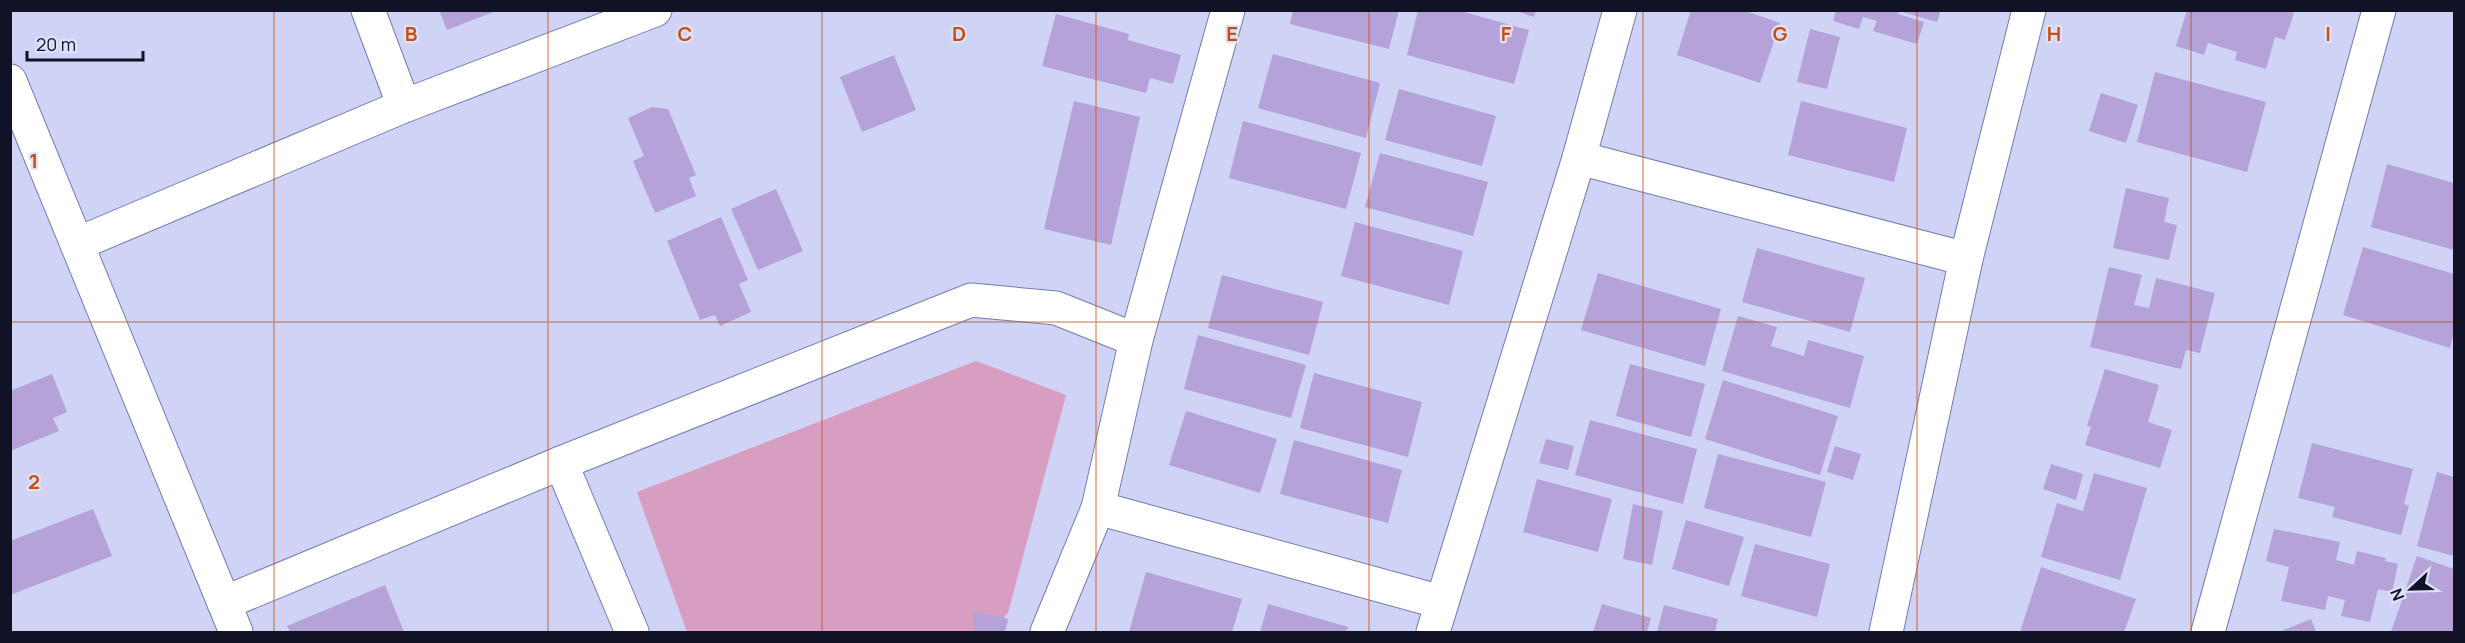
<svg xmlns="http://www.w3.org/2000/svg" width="2465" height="643" viewBox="0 0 2465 643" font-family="Manrope,sans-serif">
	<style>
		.green { fill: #d79ec2 }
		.building { fill: #b5a2d9 }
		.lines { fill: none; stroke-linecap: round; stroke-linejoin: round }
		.street-casing { stroke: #777bb0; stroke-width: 35 }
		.street { stroke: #fff; stroke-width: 33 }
		.grid { fill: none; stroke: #c84e10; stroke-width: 1.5; stroke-opacity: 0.55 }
		.grid-label { font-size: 20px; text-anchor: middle; font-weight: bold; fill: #c84e10; stroke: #dee1f9; stroke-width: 4.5; stroke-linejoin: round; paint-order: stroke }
	</style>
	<rect width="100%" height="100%" fill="#cfd3f6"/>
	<polygon class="green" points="976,361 1066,395 1008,613 991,632 687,632 637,492"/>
	<g class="building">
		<polygon points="439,10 496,10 496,11 447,30"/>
		<polygon points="1293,10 1399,10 1389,49 1290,24"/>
		<polygon points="1418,10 1457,10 1529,30 1514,84 1407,55"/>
		<polygon points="1513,10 1536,10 1534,17"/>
		<polygon points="1691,10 1743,10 1780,23 1760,83 1677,55"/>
		<polygon points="1836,10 1941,10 1937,22 1899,11 1898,14 1924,22 1917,44 1873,31 1877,21 1863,17 1859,29 1833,21"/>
		<polygon points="2187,10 2285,10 2294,13 2285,40 2275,37 2266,69 2235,60 2237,52 2208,43 2204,55 2176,46"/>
		<polygon points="1056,14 1129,34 1128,40 1181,55 1173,84 1150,78 1146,93 1042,66"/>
		<polygon points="1810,29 1840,37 1827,89 1797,82"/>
		<polygon points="1273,54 1380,83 1366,138 1258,108"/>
		<polygon points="894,55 916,110 862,132 840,77"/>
		<polygon points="2155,72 2266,102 2247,172 2137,142"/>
		<polygon points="1399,89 1496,116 1482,166 1385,140"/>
		<polygon points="2101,93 2138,105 2126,143 2089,131"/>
		<polygon points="1074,101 1140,117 1111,245 1044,229"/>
		<polygon points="1801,101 1907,128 1894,182 1788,155"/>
		<polygon points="652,107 668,109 696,175 689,178 696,196 655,213 633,161 644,156 628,118"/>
		<polygon points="1243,121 1361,153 1346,209 1229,178"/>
		<polygon points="1380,153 1488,182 1473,236 1365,207"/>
		<polygon points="2387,164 2454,183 2454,250 2371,227"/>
		<polygon points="2126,188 2169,198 2164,222 2177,225 2169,260 2113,248"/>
		<polygon points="776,189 803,251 758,270 731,209"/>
		<polygon points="721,217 748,280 739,284 751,312 720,326 715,315 700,320 667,241"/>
		<polygon points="1355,222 1463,251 1449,305 1341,276"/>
		<polygon points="2363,247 2454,274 2454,333 2450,348 2343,315"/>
		<polygon points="1757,248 1865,278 1850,332 1742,302"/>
		<polygon points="2109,267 2142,275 2134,305 2149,308 2156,278 2215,293 2200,353 2186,350 2181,369 2090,347"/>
		<polygon points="1598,273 1721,309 1705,366 1581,330"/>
		<polygon points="1222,275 1323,302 1309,355 1208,328"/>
		<polygon points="1738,316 1777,327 1771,346 1804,356 1808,340 1864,356 1850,408 1722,371"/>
		<polygon points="1198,335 1306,365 1291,418 1184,389"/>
		<polygon points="1630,364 1705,384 1691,437 1616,416"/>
		<polygon points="2105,369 2159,385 2148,422 2172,430 2160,468 2085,445 2091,427 2087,426"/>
		<polygon points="1314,373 1422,402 1408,457 1300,428"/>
		<polygon points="52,374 67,412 53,418 59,431 10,451 10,391"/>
		<polygon points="1723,380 1838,416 1820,475 1705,439"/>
		<polygon points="1186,411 1277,439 1260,493 1169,465"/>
		<polygon points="1590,420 1697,449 1683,504 1575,475"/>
		<polygon points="1546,439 1574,446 1568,470 1539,463"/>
		<polygon points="1294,440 1402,470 1388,523 1280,494"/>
		<polygon points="2312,443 2413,469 2404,504 2409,506 2401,535 2332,517 2335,507 2298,498"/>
		<polygon points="1835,446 1861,454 1853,480 1827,472"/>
		<polygon points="1718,454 1826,482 1811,537 1704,508"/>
		<polygon points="2051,464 2083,474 2076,500 2043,489"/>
		<polygon points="2437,472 2454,477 2454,556 2417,546"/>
		<polygon points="2094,473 2147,488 2120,580 2041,557 2057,503 2083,511"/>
		<polygon points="1537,479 1612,499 1598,552 1523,532"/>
		<polygon points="1633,504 1663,511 1652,565 1623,559"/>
		<polygon points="93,509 112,556 10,595 10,541"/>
		<polygon points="1686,520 1744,537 1729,586 1672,569"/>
		<polygon points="2274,529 2340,542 2336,560 2354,565 2357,551 2386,558 2385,561 2398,564 2392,592 2378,589 2370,622 2341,616 2345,600 2328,596 2325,610 2281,601 2289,567 2266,561"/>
		<polygon points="1755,544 1830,564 1817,617 1741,596"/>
		<polygon points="2417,556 2454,569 2454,632 2391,632"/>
		<polygon points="2041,567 2136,599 2124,632 2020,632"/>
		<polygon points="1146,572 1242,599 1232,632 1129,632"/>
		<polygon points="385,585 404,632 290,632 287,626"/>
		<polygon points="1268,604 1348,627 1346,632 1260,632"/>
		<polygon points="1602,604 1651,618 1647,632 1593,632"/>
		<polygon points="1664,605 1718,619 1715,632 1657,632"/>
		<polygon points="973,611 1008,619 1005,632 974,632"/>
		<polygon points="2311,619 2316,632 2279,632"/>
	</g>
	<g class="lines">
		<defs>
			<g id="street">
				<polyline points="368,10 404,106"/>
				<polyline points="10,81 236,632"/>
				<polyline points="1579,158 1966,259"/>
				<polyline points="77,244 404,106 655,10"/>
				<polyline points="561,463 632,632"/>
				<polyline points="1098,508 1441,602"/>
				<polyline points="224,603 561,463 971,300 1056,308 1136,340"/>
				<polyline points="1047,632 1098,508 1136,340 1228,10"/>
				<polyline points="1433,632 1579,158 1620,10"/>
				<polyline points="1886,632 1966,259 2029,10"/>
				<polyline points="2208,632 2379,10"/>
			</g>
		</defs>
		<use href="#street" class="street-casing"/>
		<use href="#street" class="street"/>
	</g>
	<path class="grid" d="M 274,10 L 274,632M 548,10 L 548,632M 822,10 L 822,632M 1096,10 L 1096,632M 1369,10 L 1369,632M 1643,10 L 1643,632M 1917,10 L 1917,632M 2191,10 L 2191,632M 10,322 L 2454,322"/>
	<g class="grid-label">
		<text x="411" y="41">B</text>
		<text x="685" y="41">C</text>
		<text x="959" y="41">D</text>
		<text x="1232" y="41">E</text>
		<text x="1506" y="41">F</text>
		<text x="1780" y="41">G</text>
		<text x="2054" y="41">H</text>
		<text x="2328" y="41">I</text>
		<text x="34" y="168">1</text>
		<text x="34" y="489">2</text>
	</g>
	<rect width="2465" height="643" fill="none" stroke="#111226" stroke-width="24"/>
	<g transform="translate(2411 589) rotate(248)" stroke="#dee1f9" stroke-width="4.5" paint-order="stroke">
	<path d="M0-4.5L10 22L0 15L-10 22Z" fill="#111226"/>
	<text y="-9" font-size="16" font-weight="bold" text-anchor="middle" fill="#111226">N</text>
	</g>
	<path d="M27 51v9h116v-9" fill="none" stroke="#111226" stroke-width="3"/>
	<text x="36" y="51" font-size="18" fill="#111226" stroke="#dee1f9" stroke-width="4.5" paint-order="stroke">20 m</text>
</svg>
